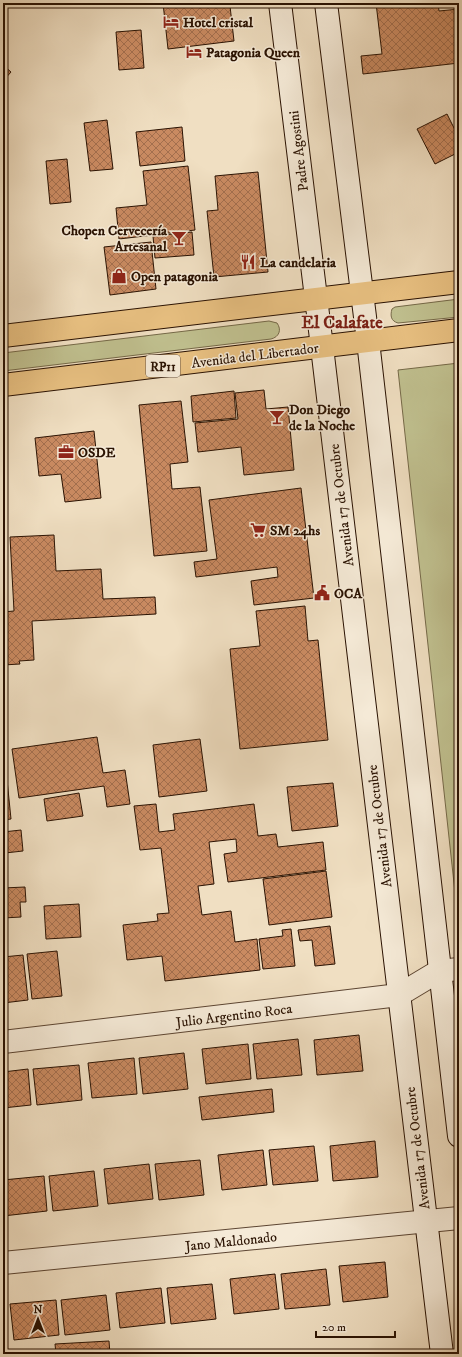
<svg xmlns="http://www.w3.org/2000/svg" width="462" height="1357" viewBox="0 0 462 1357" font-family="'IM FELL DW Pica',serif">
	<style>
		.park { fill: #c0c08f; stroke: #756948 }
		.building { fill: url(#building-cross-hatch); stroke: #2a1202 }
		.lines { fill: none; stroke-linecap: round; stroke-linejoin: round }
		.minor-casing { stroke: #5c4532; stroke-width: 24 }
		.secondary-casing { stroke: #2a1202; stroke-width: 24 }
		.primary-casing { stroke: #2a1202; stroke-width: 24 }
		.minor { stroke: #f5ead7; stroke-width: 22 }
		.secondary { stroke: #f5ead7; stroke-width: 22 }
		.primary { stroke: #e8c081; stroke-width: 22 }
		.labels { text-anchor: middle; stroke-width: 3; stroke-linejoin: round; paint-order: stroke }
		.shield { fill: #f5ead7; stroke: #675342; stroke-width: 1 }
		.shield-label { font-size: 13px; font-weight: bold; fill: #2a1202 }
		.poi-label { font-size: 14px; font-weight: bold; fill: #2a1202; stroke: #f5ead7; text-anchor: start }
		.street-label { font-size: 14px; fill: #2a1202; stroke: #f5ead7 }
		.district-label { font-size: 18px; font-weight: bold; fill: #7a1f14; stroke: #f5ead7 }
	</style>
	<defs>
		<pattern id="building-cross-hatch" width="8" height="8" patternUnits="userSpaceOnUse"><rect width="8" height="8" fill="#c98a61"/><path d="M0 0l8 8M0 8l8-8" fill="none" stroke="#a36f4e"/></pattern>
	</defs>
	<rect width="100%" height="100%" fill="#f0dfc2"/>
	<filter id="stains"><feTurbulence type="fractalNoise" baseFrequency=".005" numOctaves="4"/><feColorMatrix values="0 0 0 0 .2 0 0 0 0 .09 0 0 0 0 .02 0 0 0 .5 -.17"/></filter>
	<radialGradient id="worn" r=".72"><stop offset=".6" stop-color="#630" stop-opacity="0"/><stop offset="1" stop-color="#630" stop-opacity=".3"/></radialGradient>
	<g class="park">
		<path d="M 459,299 L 459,317 L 398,323 C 391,321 390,316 392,309 L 395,307 Z"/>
		<path d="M 269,321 L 277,323 C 282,330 279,337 271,339 L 3,371 L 3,353 Z"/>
		<polygon points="459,363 459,929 398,370"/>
	</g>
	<g class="building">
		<polygon points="163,3 254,3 230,6 234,41 168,49"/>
		<polygon points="376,3 438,3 439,11 459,9 459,63 363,74 361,56 382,54"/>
		<polygon points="141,30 144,68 119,70 116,32"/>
		<polygon points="3,65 11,72 3,81"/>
		<polygon points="447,114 459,138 459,152 435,164 417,129"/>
		<polygon points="107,120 113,169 90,171 84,123"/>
		<polygon points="182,127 185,161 140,166 136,132"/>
		<polygon points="67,159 71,202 50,204 46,161"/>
		<polygon points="188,166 195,230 119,239 116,208 147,205 143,171"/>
		<polygon points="258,172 268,272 214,277 207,211 218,210 215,176"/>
		<polygon points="192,232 194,255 155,258 153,236"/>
		<polygon points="151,242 156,289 110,295 104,247"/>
		<polygon points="264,390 266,409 288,407 294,470 244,475 241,447 198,452 195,423 238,419 235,393"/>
		<polygon points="234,391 236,418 193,422 191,396"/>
		<polygon points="181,401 188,462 170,464 172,489 200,487 207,551 154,556 139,405"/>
		<polygon points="94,431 101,498 65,502 61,474 39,476 35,438"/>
		<polygon points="301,488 314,598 254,605 251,581 278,577 277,567 196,577 194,562 217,559 209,500"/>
		<polygon points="3,500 5,531 3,531"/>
		<polygon points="54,535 56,571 101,569 103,599 155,597 156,614 32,621 34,660 19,661 20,664 3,665 3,612 14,611 10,537"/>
		<polygon points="305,606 308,641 318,640 328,740 240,749 230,649 260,646 256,611"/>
		<polygon points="97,737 103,773 125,770 130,804 107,807 104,786 19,798 12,749"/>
		<polygon points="200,739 207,791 159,797 153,745"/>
		<polygon points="3,760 5,760 11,819 3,820"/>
		<polygon points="333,783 338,826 292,831 287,787"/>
		<polygon points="79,793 83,816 47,821 44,799"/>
		<polygon points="156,804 159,832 175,830 173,814 254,804 258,836 276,834 278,847 323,842 326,870 228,882 224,854 237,852 236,839 209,842 214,884 198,886 202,915 231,911 235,942 257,939 260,970 165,981 162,956 127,960 123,925 158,921 157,914 169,913 161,848 140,850 134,806"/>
		<polygon points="21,830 23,851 5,853 7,867 3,868 3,832"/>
		<polygon points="326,871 332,917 269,925 263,879"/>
		<polygon points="25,887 26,902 20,902 21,917 3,918 3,888"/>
		<polygon points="79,904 81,937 46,939 44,906"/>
		<polygon points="330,926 335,964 315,966 312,940 300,941 298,930"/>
		<polygon points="291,929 295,966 263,969 259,939 283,936 282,930"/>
		<polygon points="57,951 62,996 32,999 27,954"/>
		<polygon points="23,955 28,1000 3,1003 3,957"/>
		<polygon points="359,1035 363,1071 317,1075 314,1040"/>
		<polygon points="298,1039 302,1075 257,1079 253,1044"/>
		<polygon points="248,1044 251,1079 206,1084 202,1049"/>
		<polygon points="184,1053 188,1089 143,1094 139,1058"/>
		<polygon points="134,1058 137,1094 92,1098 88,1063"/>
		<polygon points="79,1065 82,1100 37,1105 33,1069"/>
		<polygon points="28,1069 31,1105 3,1108 3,1072"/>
		<polygon points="272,1089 274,1112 202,1120 199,1097"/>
		<polygon points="375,1141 378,1177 333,1181 330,1146"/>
		<polygon points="314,1146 318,1181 273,1185 269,1150"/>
		<polygon points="263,1150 267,1185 222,1190 218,1155"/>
		<polygon points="200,1160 204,1195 159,1200 155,1164"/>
		<polygon points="149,1164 153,1199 108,1204 104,1169"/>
		<polygon points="94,1171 98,1206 53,1211 49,1176"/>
		<polygon points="44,1176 47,1211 3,1216 3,1180"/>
		<polygon points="385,1262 388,1297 343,1302 339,1266"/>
		<polygon points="326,1269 330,1305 285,1309 281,1274"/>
		<polygon points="275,1274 279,1309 234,1314 230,1279"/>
		<polygon points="212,1284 216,1319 171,1324 167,1288"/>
		<polygon points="161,1288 165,1323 120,1328 116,1293"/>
		<polygon points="106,1295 110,1330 65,1335 61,1300"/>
		<polygon points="56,1300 59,1335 14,1340 10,1304"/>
		<polygon points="109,1341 110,1354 56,1354 55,1344"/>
	</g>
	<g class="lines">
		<defs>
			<g id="minor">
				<polyline points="3,1042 399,995 439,971 459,969"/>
				<polyline points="3,1263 459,1218"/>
			</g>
			<g id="secondary">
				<polyline points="280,3 322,347 442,1354"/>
				<polyline points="326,3 368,341 459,1136"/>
			</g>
			<g id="primary">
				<polyline points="3,336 459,282"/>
				<polyline points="3,385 459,330"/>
			</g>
		</defs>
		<use href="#minor" class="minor-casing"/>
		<use href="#secondary" class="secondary-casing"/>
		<use href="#primary" class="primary-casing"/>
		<use href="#minor" class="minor"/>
		<use href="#secondary" class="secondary"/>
		<use href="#primary" class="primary"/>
	</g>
	<defs>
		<symbol id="hotel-bare" viewBox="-9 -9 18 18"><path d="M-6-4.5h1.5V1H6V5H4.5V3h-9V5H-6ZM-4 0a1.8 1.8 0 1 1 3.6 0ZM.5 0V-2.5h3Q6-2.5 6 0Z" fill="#8f2418" stroke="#f5ead7" stroke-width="2.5" paint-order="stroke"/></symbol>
		<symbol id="bar-bare" viewBox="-9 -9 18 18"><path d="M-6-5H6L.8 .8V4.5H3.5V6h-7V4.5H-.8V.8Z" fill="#8f2418" stroke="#f5ead7" stroke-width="2.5" paint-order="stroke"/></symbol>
		<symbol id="restaurant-bare" viewBox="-9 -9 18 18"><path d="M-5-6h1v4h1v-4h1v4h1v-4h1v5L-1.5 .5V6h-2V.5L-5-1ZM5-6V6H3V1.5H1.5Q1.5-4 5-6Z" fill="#8f2418" stroke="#f5ead7" stroke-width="2.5" paint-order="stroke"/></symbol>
		<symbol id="shop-bare" viewBox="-9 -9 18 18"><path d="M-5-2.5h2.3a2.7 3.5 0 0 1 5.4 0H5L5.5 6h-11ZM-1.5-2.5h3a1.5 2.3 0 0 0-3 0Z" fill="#8f2418" stroke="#f5ead7" stroke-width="2.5" paint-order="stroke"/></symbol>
		<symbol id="office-bare" viewBox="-9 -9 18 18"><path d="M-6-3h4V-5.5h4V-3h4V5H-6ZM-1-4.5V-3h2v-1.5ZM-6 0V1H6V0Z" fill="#8f2418" stroke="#f5ead7" stroke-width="2.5" paint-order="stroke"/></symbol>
		<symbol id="supermarket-bare" viewBox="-9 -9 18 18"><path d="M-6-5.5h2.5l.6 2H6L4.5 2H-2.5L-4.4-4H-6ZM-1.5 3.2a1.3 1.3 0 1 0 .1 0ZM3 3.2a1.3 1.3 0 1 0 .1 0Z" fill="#8f2418" stroke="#f5ead7" stroke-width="2.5" paint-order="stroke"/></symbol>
		<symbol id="civic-bare" viewBox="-9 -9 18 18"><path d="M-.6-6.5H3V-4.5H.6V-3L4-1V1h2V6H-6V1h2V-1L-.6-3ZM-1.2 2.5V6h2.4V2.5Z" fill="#8f2418" stroke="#f5ead7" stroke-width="2.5" paint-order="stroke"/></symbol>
	</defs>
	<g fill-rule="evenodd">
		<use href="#hotel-bare" x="160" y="11" width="22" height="22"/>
		<use href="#hotel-bare" x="183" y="41" width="22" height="22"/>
		<use href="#bar-bare" x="168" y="227" width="22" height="22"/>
		<use href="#restaurant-bare" x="237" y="251" width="22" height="22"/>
		<use href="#shop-bare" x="108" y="265" width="22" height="22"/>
		<use href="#bar-bare" x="266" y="406" width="22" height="22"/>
		<use href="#office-bare" x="55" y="441" width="22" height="22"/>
		<use href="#supermarket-bare" x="247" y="519" width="22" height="22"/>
		<use href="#civic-bare" x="311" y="582" width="22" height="22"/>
	</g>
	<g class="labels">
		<rect class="shield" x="146" y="355" width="34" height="22" rx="3"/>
		<g class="shield-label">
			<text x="163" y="371">RP11</text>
		</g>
		<g class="poi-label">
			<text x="183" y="27">Hotel cristal</text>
			<text x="206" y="57">Patagonia Queen</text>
			<text x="167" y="235" text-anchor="end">Chopen Cervecería<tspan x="167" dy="16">Artesanal</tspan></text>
			<text x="260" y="267">La candelaria</text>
			<text x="131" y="281">Open patagonia</text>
			<text x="289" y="414">Don Diego<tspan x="289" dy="16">de la Noche</tspan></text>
			<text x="78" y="457">OSDE</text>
			<text x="270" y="535">SM 24hs</text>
			<text x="334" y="598">OCA</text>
		</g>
		<g class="street-label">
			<text transform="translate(298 151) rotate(-97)" y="5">Padre Agostini</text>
			<text transform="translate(255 355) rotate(-7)" y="5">Avenida del Libertador</text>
			<text transform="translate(341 505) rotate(-97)" y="5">Avenida 17 de Octubre</text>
			<text transform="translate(379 826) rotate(-97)" y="5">Avenida 17 de Octubre</text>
			<text transform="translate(234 1015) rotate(-7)" y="5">Julio Argentino Roca</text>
			<text transform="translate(417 1148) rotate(-97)" y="5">Avenida 17 de Octubre</text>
			<text transform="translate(231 1241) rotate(-6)" y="5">Jano Maldonado</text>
		</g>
		<g class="district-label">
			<text x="342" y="328">El Calafate</text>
		</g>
	</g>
	<rect width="462" height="1357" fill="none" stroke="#f0dfc2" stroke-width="16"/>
	<rect x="4" y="4" width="454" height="1349" fill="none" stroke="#2a1202" stroke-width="2"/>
	<rect x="8" y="8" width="446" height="1341" fill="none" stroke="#2a1202"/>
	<g transform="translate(38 1319)" stroke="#f5ead7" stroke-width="3" paint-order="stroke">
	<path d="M0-3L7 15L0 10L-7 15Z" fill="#2a1202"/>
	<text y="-6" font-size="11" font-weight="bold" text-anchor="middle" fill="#2a1202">N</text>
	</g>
	<path d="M316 1331v6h79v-6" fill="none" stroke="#2a1202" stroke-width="2"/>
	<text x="322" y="1331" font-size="12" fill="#2a1202" stroke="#f5ead7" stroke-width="3" paint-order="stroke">20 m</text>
	<rect width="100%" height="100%" filter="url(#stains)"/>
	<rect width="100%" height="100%" fill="url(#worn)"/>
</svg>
